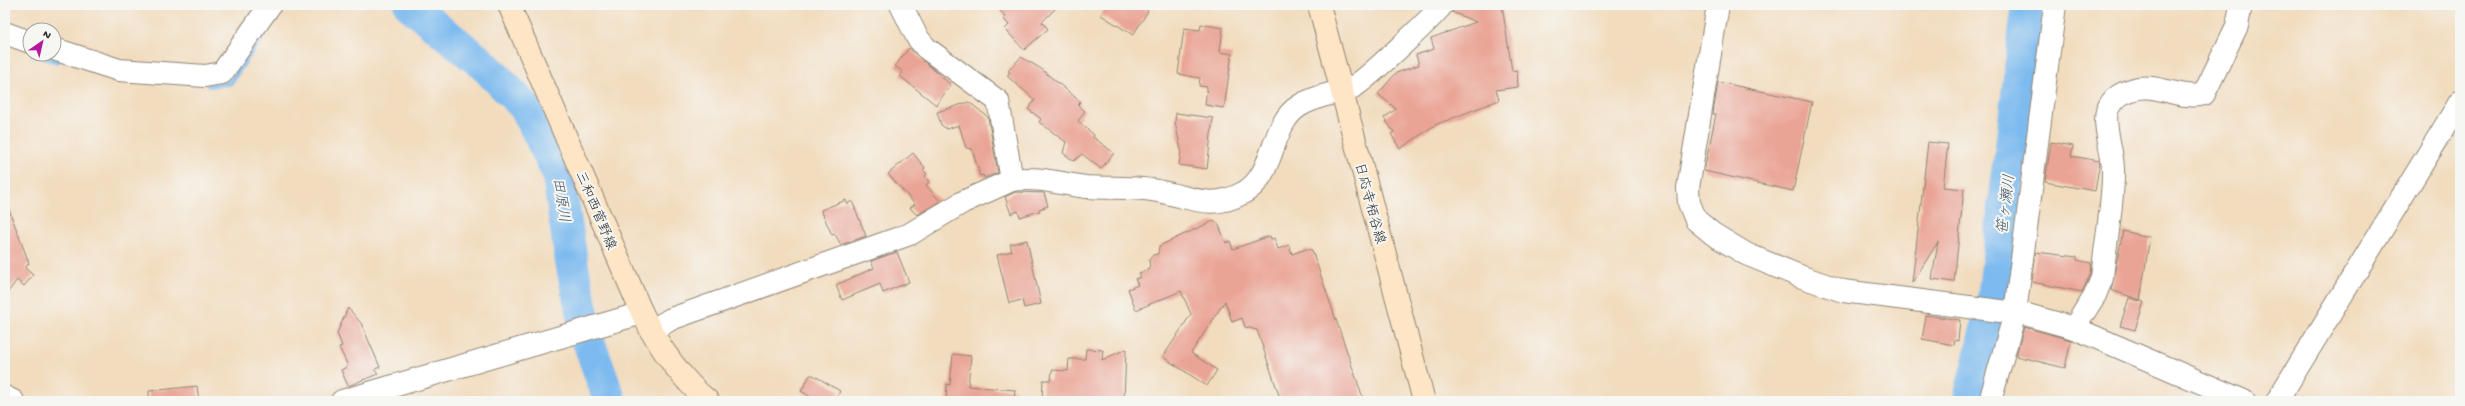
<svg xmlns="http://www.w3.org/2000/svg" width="2465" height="406" viewBox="0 0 2465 406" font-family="'Gochi Hand','Klee One',sans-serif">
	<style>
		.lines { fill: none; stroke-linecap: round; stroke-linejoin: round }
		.stream { stroke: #7cbaef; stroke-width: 5.5 }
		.river { stroke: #7cbaef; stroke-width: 33 }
		.building { fill: #eaa495 }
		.street-casing { stroke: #8e8474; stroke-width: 24 }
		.secondary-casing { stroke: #8e8474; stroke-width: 24 }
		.street { stroke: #fff; stroke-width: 22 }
		.secondary { stroke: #fde5c5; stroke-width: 22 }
		.labels { text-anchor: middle; stroke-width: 4; stroke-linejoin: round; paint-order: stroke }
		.street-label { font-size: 14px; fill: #2b2b2b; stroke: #f6f6f2 }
		.water-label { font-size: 15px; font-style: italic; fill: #435666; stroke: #f6f6f2 }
	</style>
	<rect width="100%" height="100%" fill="#f6f6f2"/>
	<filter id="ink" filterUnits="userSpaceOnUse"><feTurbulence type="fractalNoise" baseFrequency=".025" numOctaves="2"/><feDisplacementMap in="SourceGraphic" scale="8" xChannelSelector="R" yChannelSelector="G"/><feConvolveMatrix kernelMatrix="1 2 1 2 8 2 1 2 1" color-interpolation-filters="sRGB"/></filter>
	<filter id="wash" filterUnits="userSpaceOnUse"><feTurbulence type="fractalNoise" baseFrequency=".012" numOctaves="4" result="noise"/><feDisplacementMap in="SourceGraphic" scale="16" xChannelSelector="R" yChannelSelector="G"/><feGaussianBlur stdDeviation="0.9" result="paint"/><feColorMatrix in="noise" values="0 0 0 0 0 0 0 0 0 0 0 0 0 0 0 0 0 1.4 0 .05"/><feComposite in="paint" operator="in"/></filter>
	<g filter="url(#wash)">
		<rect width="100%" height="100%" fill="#f2dcbe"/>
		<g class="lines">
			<g class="stream">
				<polyline points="273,19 285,5"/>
				<polyline points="33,54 57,61"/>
				<polyline points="209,85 230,83 265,31"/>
			</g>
			<g class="river">
				<polyline points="410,5 484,65 526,108 558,173 572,265 588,340 610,401"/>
				<polyline points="1969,401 1993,303 2028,5"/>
			</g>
		</g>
		<g id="blocks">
			<g class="building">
				<polygon points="995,5 1059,5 1042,22 1048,29 1024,50 1005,29 1009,25 1004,19 1006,17"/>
				<polygon points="1107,5 1139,5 1148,11 1133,35 1101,15"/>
				<polygon points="1454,5 1502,5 1512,71 1517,70 1518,87 1496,90 1499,100 1435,125 1400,149 1391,134 1394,132 1384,118 1396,109 1378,94 1396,73 1419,65 1416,55 1434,49 1431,38 1476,22 1452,12"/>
				<polygon points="1201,24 1223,28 1220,52 1232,54 1224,108 1205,105 1207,87 1199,86 1200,78 1178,74 1184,28 1200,30"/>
				<polygon points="909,48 951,85 936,105 900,76 903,72 895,66"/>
				<polygon points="1021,57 1040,68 1081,102 1078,105 1085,111 1078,121 1094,135 1093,137 1114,153 1101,169 1082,154 1074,161 1063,153 1066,142 1039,122 1041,119 1028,109 1035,100 1007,76 1010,72 1008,71"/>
				<polygon points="1718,82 1812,102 1793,191 1704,171 1716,114 1713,114"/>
				<polygon points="969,102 988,117 998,173 984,178 983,175 980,176 972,149 966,148 959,125 947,129 941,125 937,112"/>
				<polygon points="1176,113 1213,118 1207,169 1179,165 1181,150 1175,122"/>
				<polygon points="1928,142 1948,144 1943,187 1964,189 1954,282 1932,279 1938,242 1912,283"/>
				<polygon points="2051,142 2073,146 2071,156 2100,161 2095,191 2045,182"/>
				<polygon points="913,153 925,168 923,170 927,174 925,176 929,182 926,185 940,201 917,215 910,208 915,204 888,174"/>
				<polygon points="1015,192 1044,193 1048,206 1039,209 1040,211 1020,217 1018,211 1011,214 1005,197"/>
				<polygon points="5,199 29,263 25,268 33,275 24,286 17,280 5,296"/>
				<polygon points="846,200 847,204 852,201 866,236 841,245 835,234 832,235 821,210"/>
				<polygon points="1213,221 1218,223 1226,243 1230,241 1233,249 1270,236 1271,239 1274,238 1278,249 1289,245 1292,254 1306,249 1312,250 1364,401 1281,401 1257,330 1245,327 1242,318 1232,322 1225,301 1191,353 1217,370 1207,386 1163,357 1191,314 1181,291 1136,310 1128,289 1138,285 1135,279 1141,277 1139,273 1150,269 1149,260 1153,255 1158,254 1159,246"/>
				<polygon points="2123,231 2150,237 2140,300 2111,290"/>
				<polygon points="1027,240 1041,304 1024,308 1022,300 1009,303 997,255 1012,251 1010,244"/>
				<polygon points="897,252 909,282 883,293 880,284 842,300 836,285 874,268 871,261"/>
				<polygon points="2036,252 2077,257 2077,260 2091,263 2090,275 2082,292 2032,282"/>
				<polygon points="2129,298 2144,302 2135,330 2120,326"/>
				<polygon points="348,308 361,323 380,367 375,369 378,374 348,386 341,370 348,366 339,347 342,346 337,333"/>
				<polygon points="1926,315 1960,320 1958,341 1955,340 1954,345 1922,339"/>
				<polygon points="2024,327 2071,340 2065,368 2016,356"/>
				<polygon points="1086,349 1103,350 1102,360 1126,349 1124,401 1042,401 1043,380 1051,380 1052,370 1068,371 1069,359 1085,359"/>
				<polygon points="953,354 971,356 968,386 1015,390 1014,401 946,401 947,384 950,385"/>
				<polygon points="810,375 813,375 840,391 835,401 817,401 801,391"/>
				<polygon points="197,386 199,401 149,401 149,391"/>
			</g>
		</g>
	</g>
	<g filter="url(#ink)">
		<use href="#blocks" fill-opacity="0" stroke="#8e8474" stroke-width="1"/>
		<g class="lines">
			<defs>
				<g id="street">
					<polyline points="1718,5 1688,188 1689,203 1696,220 1713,234 1746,254 1802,277 1843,291 2024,314 2074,328 2244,401"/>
					<polyline points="5,33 30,42"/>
					<polyline points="54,49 119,70 205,76 222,73 270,5"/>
					<path d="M 1012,180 C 1037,176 1061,184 1086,187 C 1112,189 1137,186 1162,192 C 1193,198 1212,210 1243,193 C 1276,176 1269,125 1299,106 C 1317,95 1335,94 1353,87 C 1364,82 1434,16 1442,5"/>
					<path d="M 2074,328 L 2095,295 L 2102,278 C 2105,245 2114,201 2113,169 C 2113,152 2103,126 2107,111 C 2112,97 2122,93 2134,89 C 2156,82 2182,101 2204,94 L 2237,26 L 2241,5"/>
					<polyline points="651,331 671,319 910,234 963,202 1012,180 998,101 926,48 917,37 901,5"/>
					<polyline points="5,397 13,401"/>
					<polyline points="342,401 642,313"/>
					<polyline points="1990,401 2015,313 2055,5"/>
					<polyline points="2277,401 2460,102"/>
				</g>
				<g id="secondary">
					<path d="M 509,5 L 642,313 C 659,347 679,377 708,401"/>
					<polyline points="1319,5 1424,401"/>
				</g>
			</defs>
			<use href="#street" class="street-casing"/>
			<use href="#secondary" class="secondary-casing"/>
			<use href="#street" class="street"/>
			<use href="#secondary" class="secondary"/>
		</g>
	</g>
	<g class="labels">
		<g class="street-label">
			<text transform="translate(1371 203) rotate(75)" y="5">日応寺栢谷線</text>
			<text transform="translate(597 210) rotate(67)" y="5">三和西菅野線</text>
		</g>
		<g class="water-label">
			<text transform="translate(562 200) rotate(81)" y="5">田原川</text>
			<text transform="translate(2005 204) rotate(-83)" y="5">笹ヶ瀬川</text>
		</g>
	</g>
	<rect width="2465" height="406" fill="none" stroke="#f6f6f2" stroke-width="20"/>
	<g transform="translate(42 42) rotate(34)"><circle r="19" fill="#f6f6f2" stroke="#a5a5a2"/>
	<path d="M0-3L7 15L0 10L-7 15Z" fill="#b5179e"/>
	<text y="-6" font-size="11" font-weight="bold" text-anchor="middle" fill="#2b2b2b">N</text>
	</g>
</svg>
